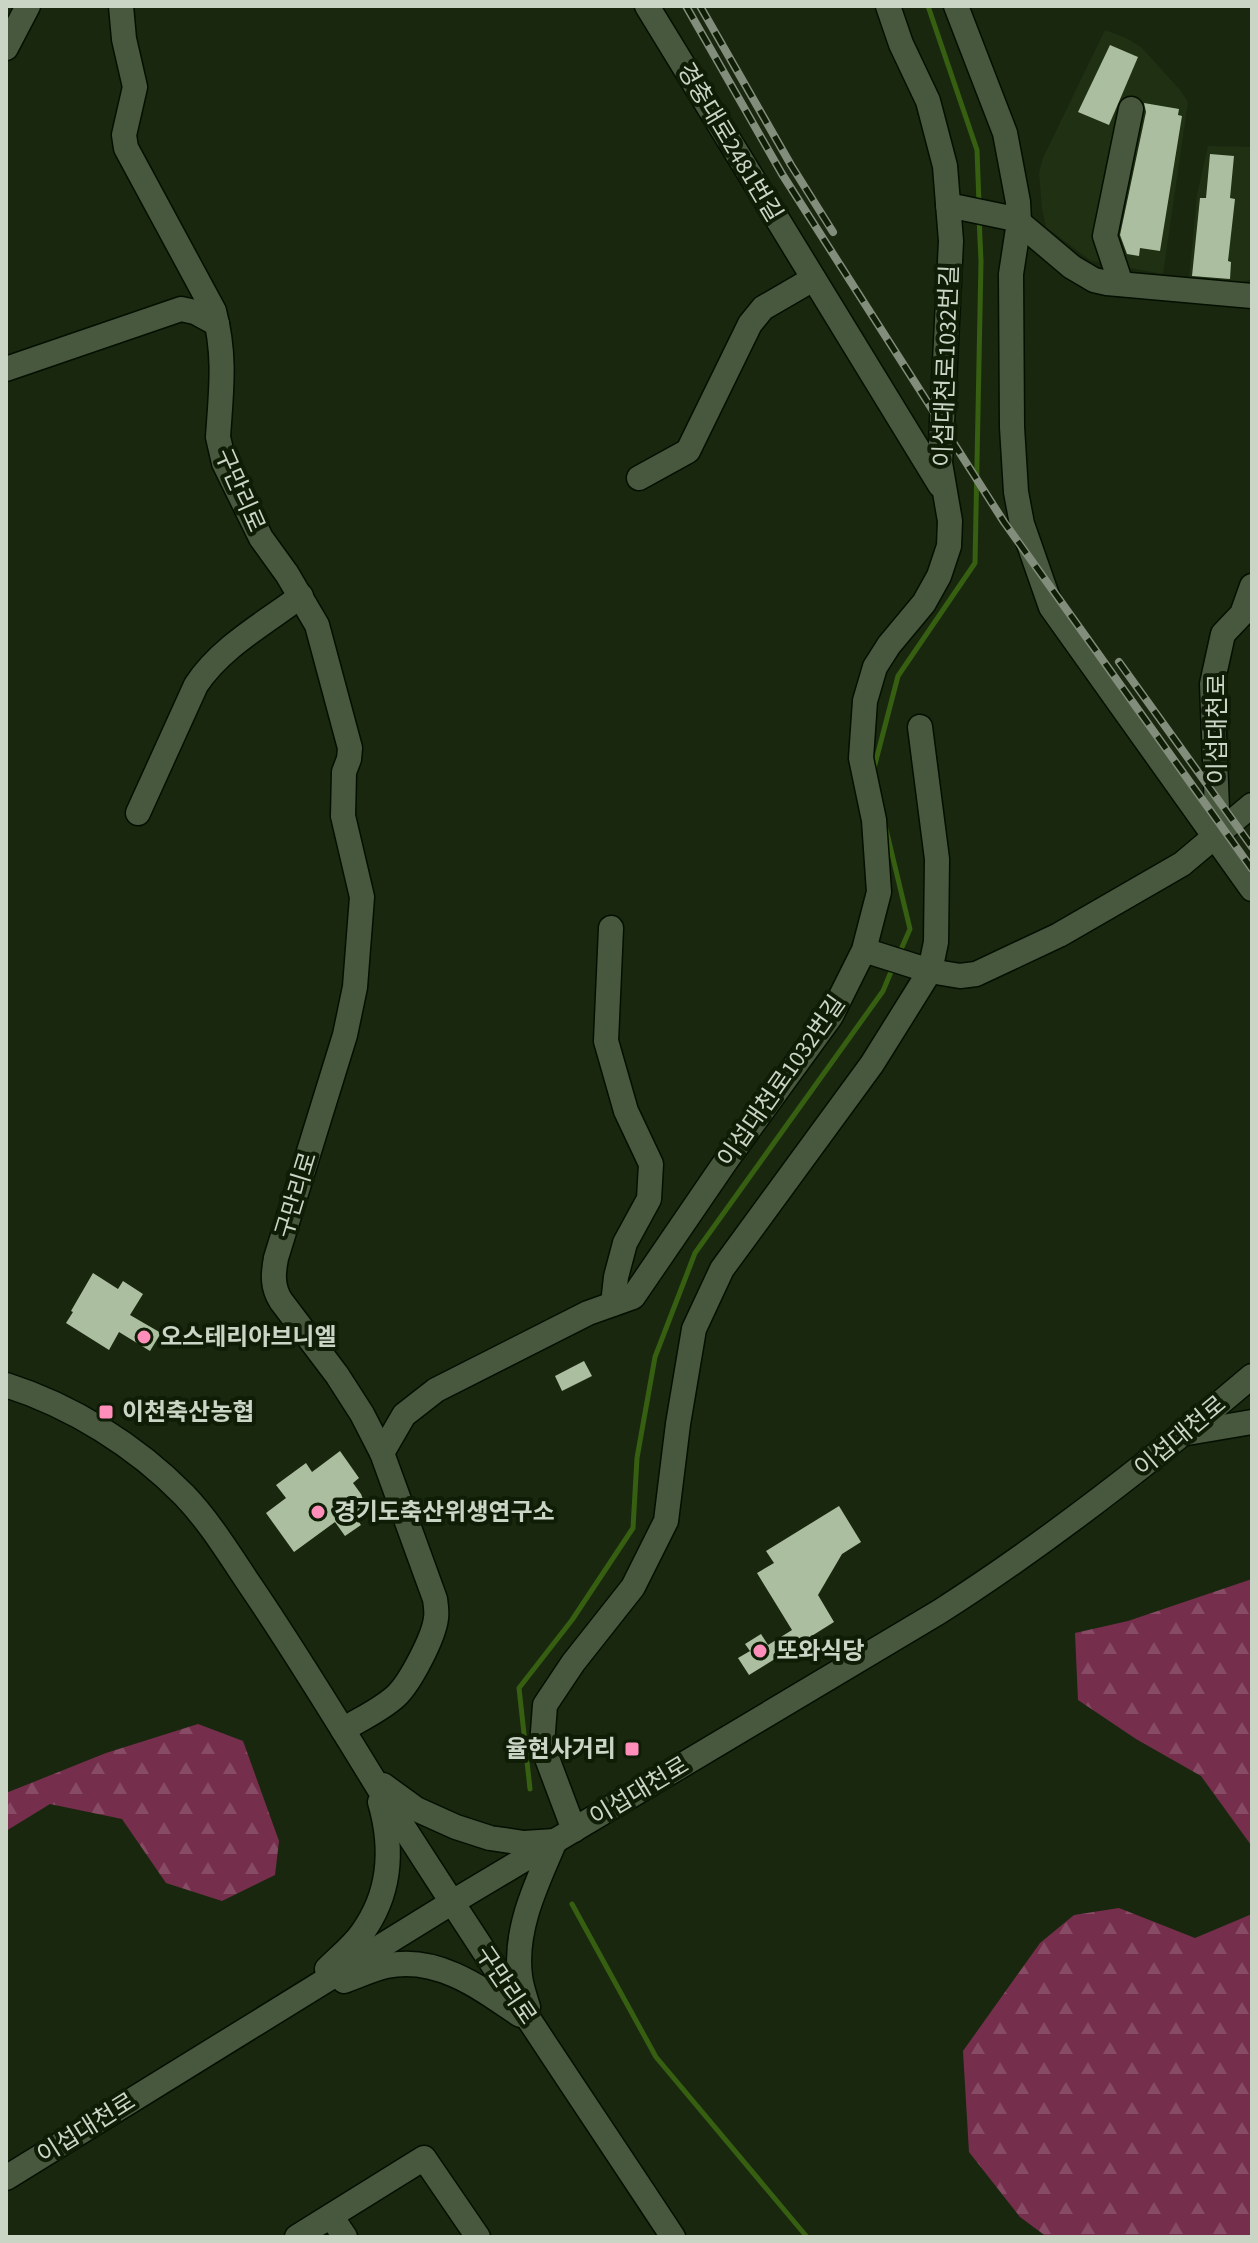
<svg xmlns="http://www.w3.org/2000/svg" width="1258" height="2243" viewBox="0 0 1258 2243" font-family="'Source Sans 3','Noto Sans KR',sans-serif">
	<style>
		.built { fill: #1f3013 }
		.forest { fill: url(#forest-firs) }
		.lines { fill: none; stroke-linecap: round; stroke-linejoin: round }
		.stream { stroke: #365f11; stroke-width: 5 }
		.building { fill: #abbea0 }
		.minor-casing { stroke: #040f00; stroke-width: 27 }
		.minor { stroke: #48583e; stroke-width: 24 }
		.rail-casing { stroke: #828d7b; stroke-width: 8 }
		.rail { stroke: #0f1d06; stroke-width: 5; stroke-dasharray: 15; stroke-linecap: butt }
		.poi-dot { fill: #ff8ebb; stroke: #0f1d06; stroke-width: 3 }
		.labels { text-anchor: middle; stroke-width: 8; stroke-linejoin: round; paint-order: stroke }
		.street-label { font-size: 24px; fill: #cbd5c6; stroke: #0f1d06 }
		.poi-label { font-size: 24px; font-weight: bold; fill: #cbd5c6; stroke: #0f1d06; text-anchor: start }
	</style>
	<defs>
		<pattern id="forest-firs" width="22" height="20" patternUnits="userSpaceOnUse" patternTransform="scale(2)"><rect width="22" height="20" fill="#762e4d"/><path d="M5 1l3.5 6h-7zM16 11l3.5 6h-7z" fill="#884b65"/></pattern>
	</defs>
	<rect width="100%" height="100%" fill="#19270f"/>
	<g class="built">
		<polygon points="1105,30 1126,38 1141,47 1180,90 1188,102 1163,274 1091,261 1046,227 1042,209 1039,173 1043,158"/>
		<polygon points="1208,146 1252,147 1252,279 1235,284 1189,279 1197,195"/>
	</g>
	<g class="forest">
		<polygon points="1252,1579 1252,1862 1251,1845 1201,1776 1136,1739 1078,1700 1075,1633 1128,1621"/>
		<polygon points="198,1724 243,1741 279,1841 275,1875 222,1901 166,1883 122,1819 50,1804 6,1831 6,1793 106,1753"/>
		<polygon points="1119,1908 1195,1938 1252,1914 1252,2237 1047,2237 1020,2217 969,2152 963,2051 1040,1943 1074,1915"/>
	</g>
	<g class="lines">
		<g class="stream">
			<polyline points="928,6 977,150 979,203"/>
			<polyline points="874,768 898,676 975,563 981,261 979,217"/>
			<polyline points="885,825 910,929 899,954"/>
			<polyline points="530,1789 519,1688 572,1620 633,1528 637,1458 655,1357 695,1253 883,991 893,967"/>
			<polyline points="572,1904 656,2057 807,2237"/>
		</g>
	</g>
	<g class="building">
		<polygon points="1110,45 1138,57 1109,125 1078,112"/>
		<polygon points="1144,103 1179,109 1178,115 1182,116 1160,251 1140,248 1139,256 1127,254 1120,235 1146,112"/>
		<polygon points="1210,154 1234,156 1230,198 1235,199 1228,261 1231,262 1230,279 1192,276 1200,198 1206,198"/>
		<polygon points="93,1273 118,1289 123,1281 143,1294 130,1315 161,1333 150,1351 119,1332 109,1350 66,1323 73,1312 71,1311"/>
		<polygon points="584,1361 592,1376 562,1391 555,1376"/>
		<polygon points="340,1451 359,1478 353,1483 361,1494 364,1502 361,1510 354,1515 361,1525 345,1536 335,1522 294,1552 266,1513 286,1498 276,1485 306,1463 312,1472"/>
		<polygon points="839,1506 861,1542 842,1554 818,1595 834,1622 749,1675 738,1658 750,1651 745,1644 761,1634 768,1645 792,1630 757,1573 774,1563 766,1551"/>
	</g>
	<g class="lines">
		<defs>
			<g id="minor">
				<path d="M 121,6 L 124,39 L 135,87 L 124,135 L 126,148 L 214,311 C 226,356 221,392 218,437 L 224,463 L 261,538 L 287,574 L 317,625 L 350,748 L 349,759 L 344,772 L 343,816 L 362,897 L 355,987 L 345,1035 L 276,1258 C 273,1274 272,1287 281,1301 L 337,1375 L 362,1414 L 382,1453 L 435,1599 C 436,1606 437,1612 436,1618 C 434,1637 410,1683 396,1696 C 381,1710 360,1719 343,1730"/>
				<polyline points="647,6 940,485"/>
				<polyline points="956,6 1005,133 1018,202 1019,222 1011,274 1012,427 1016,492 1022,524 1051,607 1252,889"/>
				<polyline points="6,48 28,6"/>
				<polyline points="948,205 1015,219 1072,267 1094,280 1107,283 1252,296"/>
				<polyline points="1121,284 1105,236 1131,109"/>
				<polyline points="6,369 181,309 195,312 217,324"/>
				<polyline points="639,478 688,451 750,324 763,308 813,279"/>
				<path d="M 138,813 L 196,685 C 221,647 265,623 301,596"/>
				<polyline points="1218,834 1212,684 1223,634 1242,614 1252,586"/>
				<polyline points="611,928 606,1041 626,1111 651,1164 649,1199 625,1243 616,1277 613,1304"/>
				<polyline points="870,952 930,971 960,976 976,974 1059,935 1182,864 1252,805"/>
				<path d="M 6,1385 C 72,1406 136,1446 184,1495 C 210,1522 231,1557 252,1588 C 296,1653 337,1720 378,1787 C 474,1939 574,2087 673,2237"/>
				<polyline points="1187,1433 1252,1422"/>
				<polyline points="382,1453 404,1415 436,1390 588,1313 633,1297 728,1158 831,1016 864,950 879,892 874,820 861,758 865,701 875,667 889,645 924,603 939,576 949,546 950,521 940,463 951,241 945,166 928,101 901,44 888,6"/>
				<path d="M 383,1785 L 416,1809 L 456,1827 L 490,1838 L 524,1843 L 555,1841 C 537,1883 514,1929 520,1976 C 521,1986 525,1997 528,2007"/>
				<polyline points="574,1830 542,1745 545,1705 573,1663 633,1587 666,1521 678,1424 694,1329 722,1269 872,1064 930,971 936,942 937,859 920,727"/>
				<path d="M 327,1969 C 339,1957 353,1946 362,1933 C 391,1893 393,1847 380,1802"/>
				<path d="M 344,1981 C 358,1976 372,1969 386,1966 C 437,1955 481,1988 520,2015"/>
				<path d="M 6,2178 L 451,1903 L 939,1612 C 1050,1541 1152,1461 1252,1376"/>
				<polyline points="331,2216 345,2237"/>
				<polyline points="297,2237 424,2158 478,2237"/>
			</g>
		</defs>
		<use href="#minor" class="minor-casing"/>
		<use href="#minor" class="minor"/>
		<defs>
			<g id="rail">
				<polyline points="686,6 782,174 1004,522 1252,869"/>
				<polyline points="700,6 791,165 833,232"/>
				<polyline points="1119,662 1252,847"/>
			</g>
		</defs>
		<use href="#rail" class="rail-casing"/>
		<use href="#rail" class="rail"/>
	</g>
	<g class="poi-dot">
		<circle cx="144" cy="1337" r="8"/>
		<rect x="98" y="1404" width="16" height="16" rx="4"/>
		<circle cx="318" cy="1512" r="8"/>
		<circle cx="760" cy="1651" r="8"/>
		<rect x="624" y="1741" width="16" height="16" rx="4"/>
	</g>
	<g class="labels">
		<g class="street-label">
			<text transform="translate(730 142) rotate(59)" y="8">경충대로2481번길</text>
			<text transform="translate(946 366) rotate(-88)" y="8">이섭대천로1032번길</text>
			<text transform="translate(240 490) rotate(66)" y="8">구만리로</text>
			<text transform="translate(1217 729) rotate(-90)" y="8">이섭대천로</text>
			<text transform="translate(781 1081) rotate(-55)" y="8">이섭대천로1032번길</text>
			<text transform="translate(296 1195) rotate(-73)" y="8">구만리로</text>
			<text transform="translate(1180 1436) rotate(-40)" y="8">이섭대천로</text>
			<text transform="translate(639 1791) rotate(-31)" y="8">이섭대천로</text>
			<text transform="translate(506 1985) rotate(56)" y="8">구만리로</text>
			<text transform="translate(86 2128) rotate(-32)" y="8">이섭대천로</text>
		</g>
		<g class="poi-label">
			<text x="160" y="1345">오스테리아브니엘</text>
			<text x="122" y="1420">이천축산농협</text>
			<text x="334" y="1520">경기도축산위생연구소</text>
			<text x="776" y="1659">또와식당</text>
			<text x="616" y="1757" text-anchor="end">율현사거리</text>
		</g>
	</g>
	<rect width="1258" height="2243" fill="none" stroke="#cbd5c6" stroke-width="16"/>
</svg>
